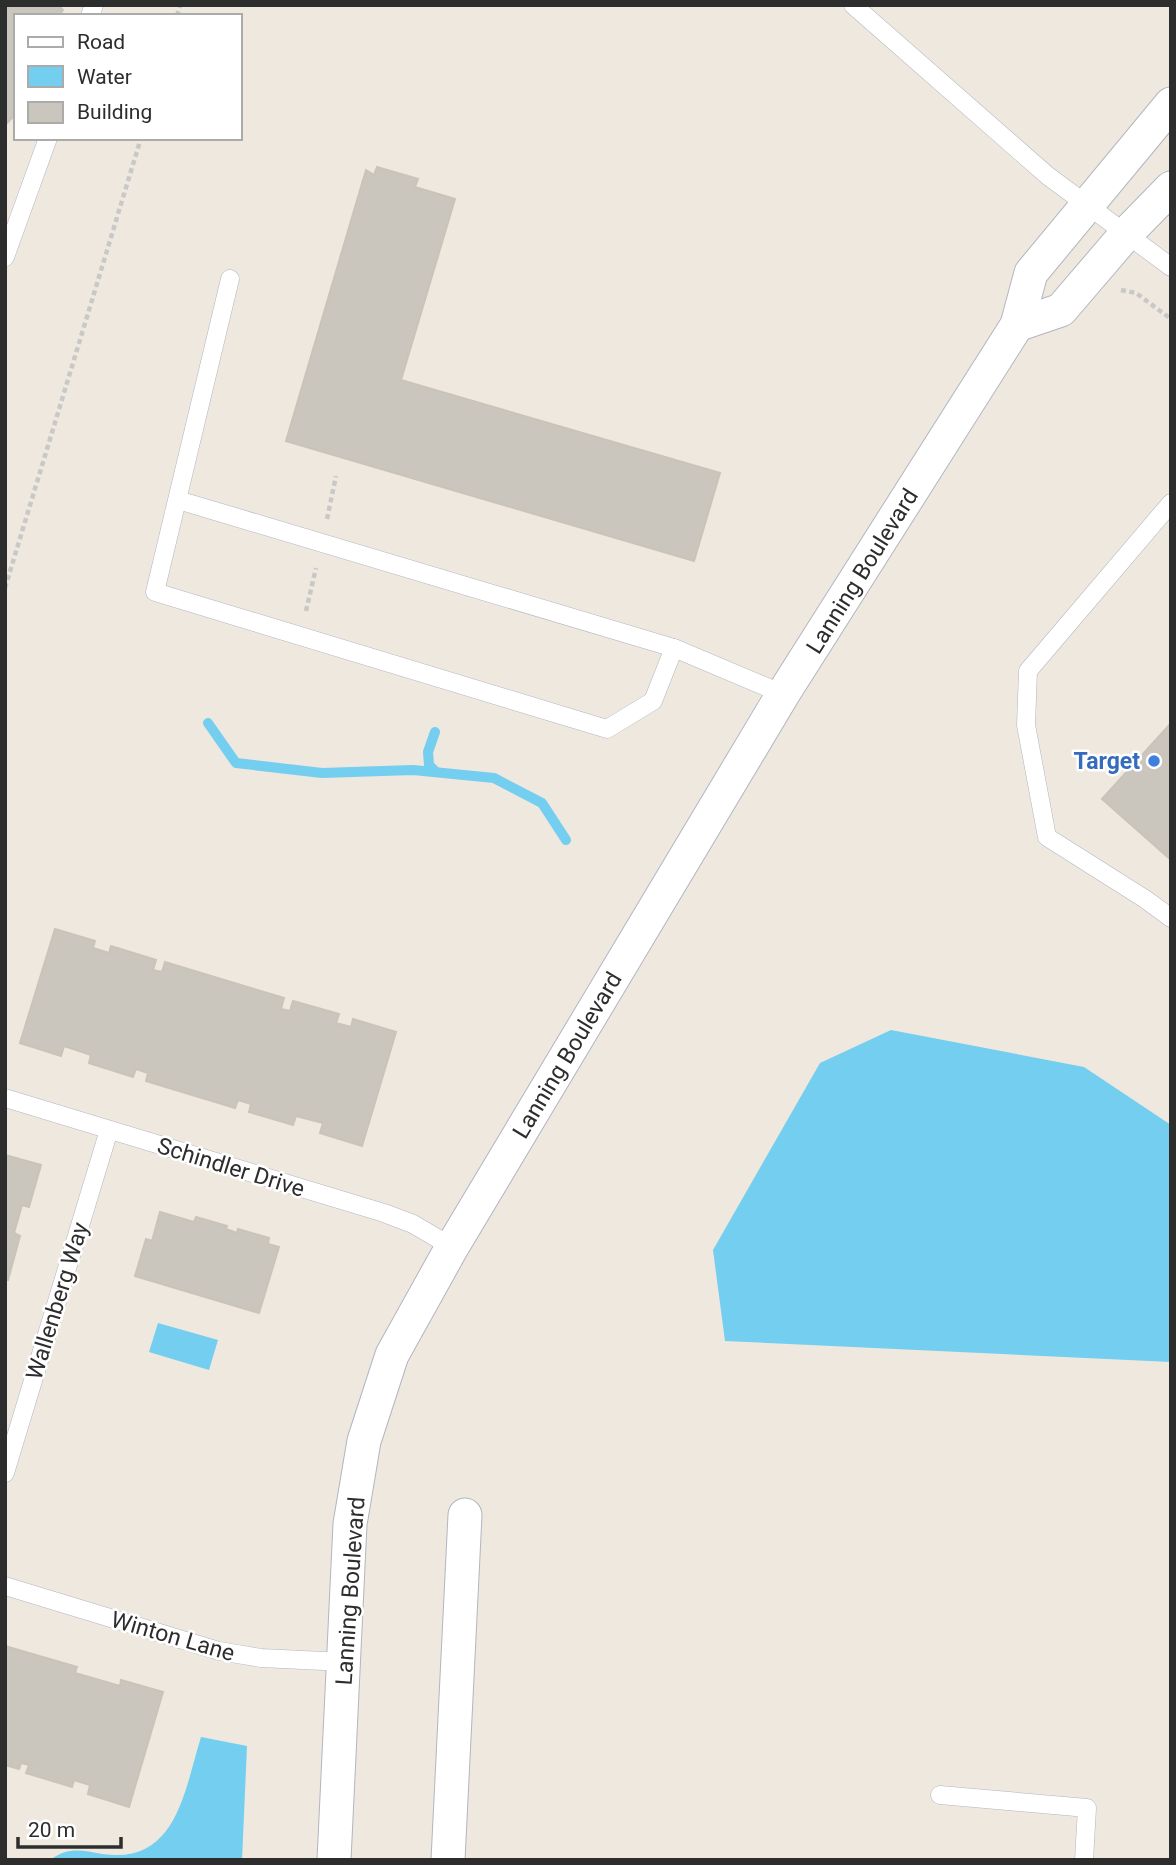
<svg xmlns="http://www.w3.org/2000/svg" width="1176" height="1865" viewBox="0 0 1176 1865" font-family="Roboto,sans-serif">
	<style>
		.water { fill: #73cef0 }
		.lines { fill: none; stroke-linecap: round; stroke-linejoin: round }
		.stream { stroke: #73cef0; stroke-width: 10 }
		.building { fill: #cac6bd; stroke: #cac4b8; stroke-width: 2 }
		.lane-casing { stroke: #b3b5c0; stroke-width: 19 }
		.street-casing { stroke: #b3b5c0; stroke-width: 35 }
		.path { stroke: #c8c8c8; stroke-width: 4.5; stroke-dasharray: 5 3.5; stroke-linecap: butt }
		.lane { stroke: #fff; stroke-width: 18 }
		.street { stroke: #fff; stroke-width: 33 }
		.shop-dot { fill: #3f7fe0; stroke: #fff; stroke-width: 2.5 }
		.labels { text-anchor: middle; stroke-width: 5; stroke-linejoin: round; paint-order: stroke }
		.street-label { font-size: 23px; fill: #2d2d2d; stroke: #fff }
		.shop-label { font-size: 23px; font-weight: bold; fill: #366cbe; stroke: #fff; text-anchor: end }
	</style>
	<rect width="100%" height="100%" fill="#eee8df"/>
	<g class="water">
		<polygon points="891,1030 1084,1067 1171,1125 1171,1362 725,1341 713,1250 820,1063"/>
		<polygon points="158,1323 218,1340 209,1370 149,1352"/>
		<path d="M 201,1737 L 247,1746 L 242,1860 L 50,1860 C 68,1847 81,1850 102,1854 C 177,1865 184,1791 201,1737 Z"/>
	</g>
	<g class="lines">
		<g class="stream">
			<polyline points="208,723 236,763 322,773 413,770 494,778 542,803 566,840"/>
			<polyline points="435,732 428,752 429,765 436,772"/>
		</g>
	</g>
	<g class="building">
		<polygon points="5,5 58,5 63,10 58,16 16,16 16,114 5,125"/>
		<polygon points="377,167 418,179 415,187 455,199 401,380 720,473 694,561 286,441 366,170 374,175"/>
		<polygon points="1171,723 1171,860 1102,799"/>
		<polygon points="55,929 95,941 93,948 109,953 111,946 156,960 153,970 162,972 165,962 284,998 281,1009 290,1011 293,1001 339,1014 336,1023 351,1027 353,1019 396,1032 362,1146 320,1133 323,1123 296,1116 293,1125 249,1112 251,1104 238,1100 235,1108 146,1081 148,1073 136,1069 133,1077 89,1063 91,1055 64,1046 61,1056 20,1043"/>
		<polygon points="5,1155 41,1165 29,1207 22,1205 14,1233 20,1236 8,1280 5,1279"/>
		<polygon points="160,1212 194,1222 196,1217 227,1226 226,1229 237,1233 238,1229 269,1238 268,1244 279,1247 259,1313 135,1276 146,1239 152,1241"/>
		<polygon points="5,1646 77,1667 75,1673 120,1686 121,1680 163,1692 129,1807 88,1794 90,1785 74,1780 72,1787 26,1773 29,1765 21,1763 19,1769 5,1765"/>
	</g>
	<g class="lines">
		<defs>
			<g id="lane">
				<polyline points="853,5 1048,176 1171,267"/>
				<polyline points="90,16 94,5"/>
				<polyline points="5,257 48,138"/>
				<polyline points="230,279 155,592 607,729 653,701 674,648 783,694"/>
				<polyline points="178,500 674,648"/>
				<polyline points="1171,503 1028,671 1026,725 1047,837 1145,899 1171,918"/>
				<polyline points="5,1098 384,1213 413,1224 452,1247"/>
				<polyline points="5,1473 109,1130"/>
				<polyline points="5,1586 219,1651 261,1658 345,1662"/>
				<polyline points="940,1795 1087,1808 1084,1860"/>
			</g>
			<g id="street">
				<polyline points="1017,325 1061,310 1126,234 1171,188"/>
				<polyline points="334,1860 350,1524 364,1441 392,1355 452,1247 783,694 1017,325 1031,273 1171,104"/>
				<polyline points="448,1860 465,1515"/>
			</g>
		</defs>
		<use href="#lane" class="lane-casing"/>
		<use href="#street" class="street-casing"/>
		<g class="path">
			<polyline points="177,16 180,5"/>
			<polyline points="1121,290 1136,293 1171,319"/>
			<polyline points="327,519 336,476"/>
			<polyline points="5,588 141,138"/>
			<polyline points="306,611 316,568"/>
		</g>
		<use href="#lane" class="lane"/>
		<use href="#street" class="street"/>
	</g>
	<circle class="shop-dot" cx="1154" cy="761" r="7"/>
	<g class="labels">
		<g class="street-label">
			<text transform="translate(862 571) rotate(-58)" y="8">Lanning Boulevard</text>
			<text transform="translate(567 1055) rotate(-59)" y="8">Lanning Boulevard</text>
			<text transform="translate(231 1167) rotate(17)" y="8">Schindler Drive</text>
			<text transform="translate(57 1301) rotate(-73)" y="8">Wallenberg Way</text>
			<text transform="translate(350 1591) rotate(-86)" y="8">Lanning Boulevard</text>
			<text transform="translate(173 1636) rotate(16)" y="8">Winton Lane</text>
		</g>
		<g class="shop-label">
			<text x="1140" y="769">Target</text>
		</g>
	</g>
	<rect width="1176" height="1865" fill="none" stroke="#2d2d2d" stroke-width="14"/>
	<rect x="14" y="14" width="228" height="126" fill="#ffffff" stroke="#ababab" stroke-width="2"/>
	<rect x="28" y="37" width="35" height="10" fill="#ffffff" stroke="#ababab" stroke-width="2"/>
	<text x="77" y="49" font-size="21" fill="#2d2d2d">Road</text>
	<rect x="28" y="66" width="35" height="21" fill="#73cef0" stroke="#ababab" stroke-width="2"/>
	<text x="77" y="84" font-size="21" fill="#2d2d2d">Water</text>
	<rect x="28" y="102" width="35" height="21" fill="#cac6bd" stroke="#ababab" stroke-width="2"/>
	<text x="77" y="119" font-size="21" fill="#2d2d2d">Building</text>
	<path d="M18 1837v10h103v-10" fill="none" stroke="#2d2d2d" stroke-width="3.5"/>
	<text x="28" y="1837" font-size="21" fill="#2d2d2d" stroke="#ffffff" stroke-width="5" paint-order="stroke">20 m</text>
</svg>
